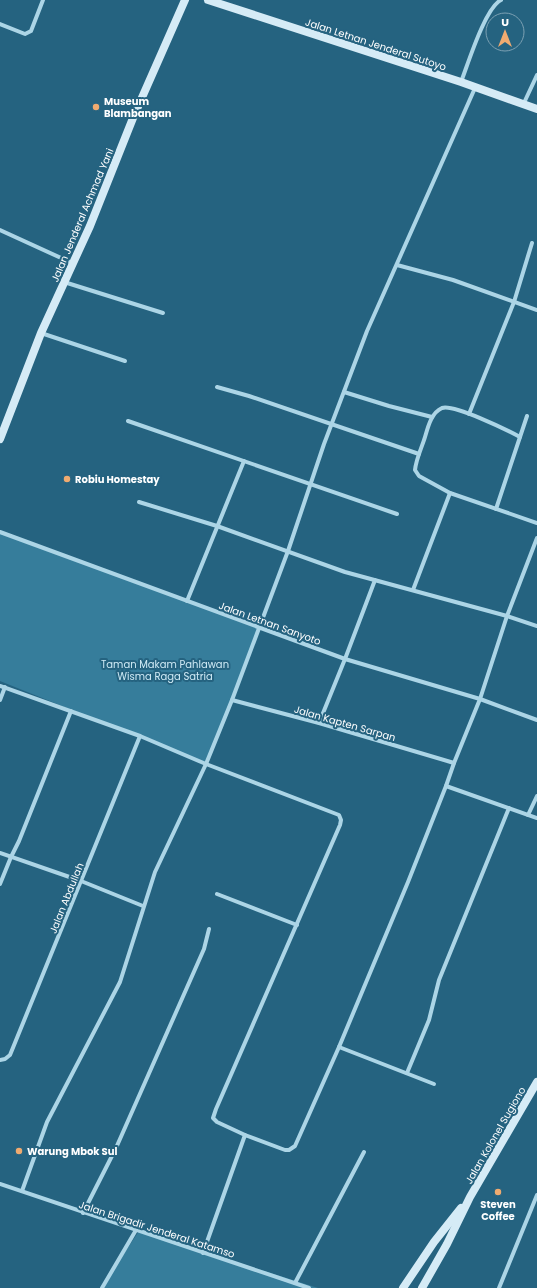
<svg xmlns="http://www.w3.org/2000/svg" width="537" height="1288" viewBox="0 0 537 1288" font-family="Poppins,sans-serif">
	<style>
		.green { fill: #367d9b }
		.lines { fill: none; stroke-linecap: round; stroke-linejoin: round }
		.street { stroke: #acd5e6; stroke-width: 4 }
		.secondary { stroke: #d5ebf6; stroke-width: 8 }
		.poi-dot { fill: #f0ab70; stroke: #256380; stroke-width: 1.5 }
		.labels { text-anchor: middle; stroke-width: 4; stroke-linejoin: round; paint-order: stroke }
		.street-label { font-size: 10px; fill: #fff; stroke: #256380 }
		.poi-label { font-size: 10px; font-weight: bold; fill: #fff; stroke: #256380; text-anchor: start }
		.park-label { font-size: 10px; fill: #cfeaf5; stroke: #256380 }
	</style>
	<rect width="100%" height="100%" fill="#256380"/>
	<g class="green">
		<polygon points="0,532 259,628 206,764 0,681"/>
		<polygon points="139,1231 318,1288 101,1288"/>
	</g>
	<g class="lines">
		<g class="street">
			<polyline points="0,24 25,34 31,31 43,0"/>
			<path d="M 461,82 C 468,64 485,8 501,0"/>
			<polyline points="523,105 537,75"/>
			<polyline points="0,230 72,263"/>
			<polyline points="397,265 453,280 537,310"/>
			<polyline points="64,282 163,313"/>
			<polyline points="41,333 125,361"/>
			<polyline points="217,387 249,396 419,454"/>
			<polyline points="344,392 389,406 432,417"/>
			<polyline points="469,414 514,302 532,243"/>
			<polyline points="128,421 397,514"/>
			<path d="M 450,493 L 419,476 L 415,470 C 416,459 422,447 425,437 C 428,427 431,413 442,408 C 454,404 507,430 520,437"/>
			<polyline points="139,502 217,526 345,572 507,616 537,626"/>
			<polyline points="496,509 527,416"/>
			<polyline points="0,532 345,659 480,699 537,720"/>
			<polyline points="413,590 450,493 537,523"/>
			<polyline points="187,601 244,461"/>
			<polyline points="0,686 140,736 206,764 339,815 341,820 340,825 216,1109 213,1118 217,1122 245,1135"/>
			<polyline points="0,700 5,687"/>
			<polyline points="232,700 319,723 454,763"/>
			<polyline points="319,723 345,659 375,580"/>
			<polyline points="446,786 537,818"/>
			<polyline points="528,815 537,796"/>
			<polyline points="0,853 81,881 143,906"/>
			<polyline points="0,884 11,857 19,841 71,711"/>
			<polyline points="217,894 297,925"/>
			<polyline points="339,1047 434,1084"/>
			<polyline points="0,1060 5,1059 10,1055 140,736"/>
			<polyline points="407,1073 429,1020 439,980 509,808"/>
			<polyline points="0,1184 309,1288"/>
			<polyline points="22,1191 47,1122 120,982 155,872 206,764 232,700 288,551 324,444 367,331 475,88"/>
			<polyline points="83,1213 116,1148 204,949 209,929"/>
			<polyline points="203,1253 245,1135 285,1150 289,1150 295,1146 339,1047 408,882 446,786 454,763 480,699 507,616 537,538"/>
			<polyline points="295,1283 364,1152"/>
			<polyline points="102,1288 136,1230"/>
			<polyline points="499,1288 537,1195"/>
		</g>
		<g class="secondary">
			<polyline points="208,0 461,82 537,109"/>
			<polyline points="0,439 41,333 90,226 133,118 185,0"/>
			<polyline points="403,1288 434,1242 461,1208"/>
			<polyline points="422,1288 447,1244 470,1197 537,1082"/>
		</g>
	</g>
	<g class="poi-dot">
		<circle cx="96" cy="107" r="4"/>
		<circle cx="67" cy="479" r="4"/>
		<circle cx="19" cy="1151" r="4"/>
		<circle cx="498" cy="1192" r="4"/>
	</g>
	<g class="labels">
		<g class="street-label">
			<text transform="translate(376 44) rotate(18)" y="4">Jalan Letnan Jenderal Sutoyo</text>
			<text transform="translate(82 215) rotate(-67)" y="4">Jalan Jenderal Achmad Yani</text>
			<text transform="translate(270 623) rotate(20)" y="4">Jalan Letnan Sanyoto</text>
			<text transform="translate(345 723) rotate(16)" y="4">Jalan Kapten Sarpan</text>
			<text transform="translate(66 898) rotate(-68)" y="4">Jalan Abdullah</text>
			<text transform="translate(495 1135) rotate(-60)" y="4">Jalan Kolonel Sugiono</text>
			<text transform="translate(157 1229) rotate(18)" y="4">Jalan Brigadir Jenderal Katamso</text>
		</g>
		<g class="poi-label">
			<text x="104" y="105">Museum<tspan x="104" dy="12">Blambangan</tspan></text>
			<text x="75" y="483">Robiu Homestay</text>
			<text x="27" y="1155">Warung Mbok Sul</text>
			<text x="498" y="1208" text-anchor="middle">Steven<tspan x="498" dy="12">Coffee</tspan></text>
		</g>
		<g class="park-label">
			<text x="165" y="668">Taman Makam Pahlawan<tspan x="165" dy="12">Wisma Raga Satria</tspan></text>
		</g>
	</g>
	<g transform="translate(505 32)"><circle r="19" fill="#256380" stroke="#7ca1b3"/>
	<path d="M0-3L7 15L0 10L-7 15Z" fill="#f0ab70"/>
	<text y="-6" font-size="11" font-weight="bold" text-anchor="middle" fill="#ffffff">U</text>
	</g>
</svg>
